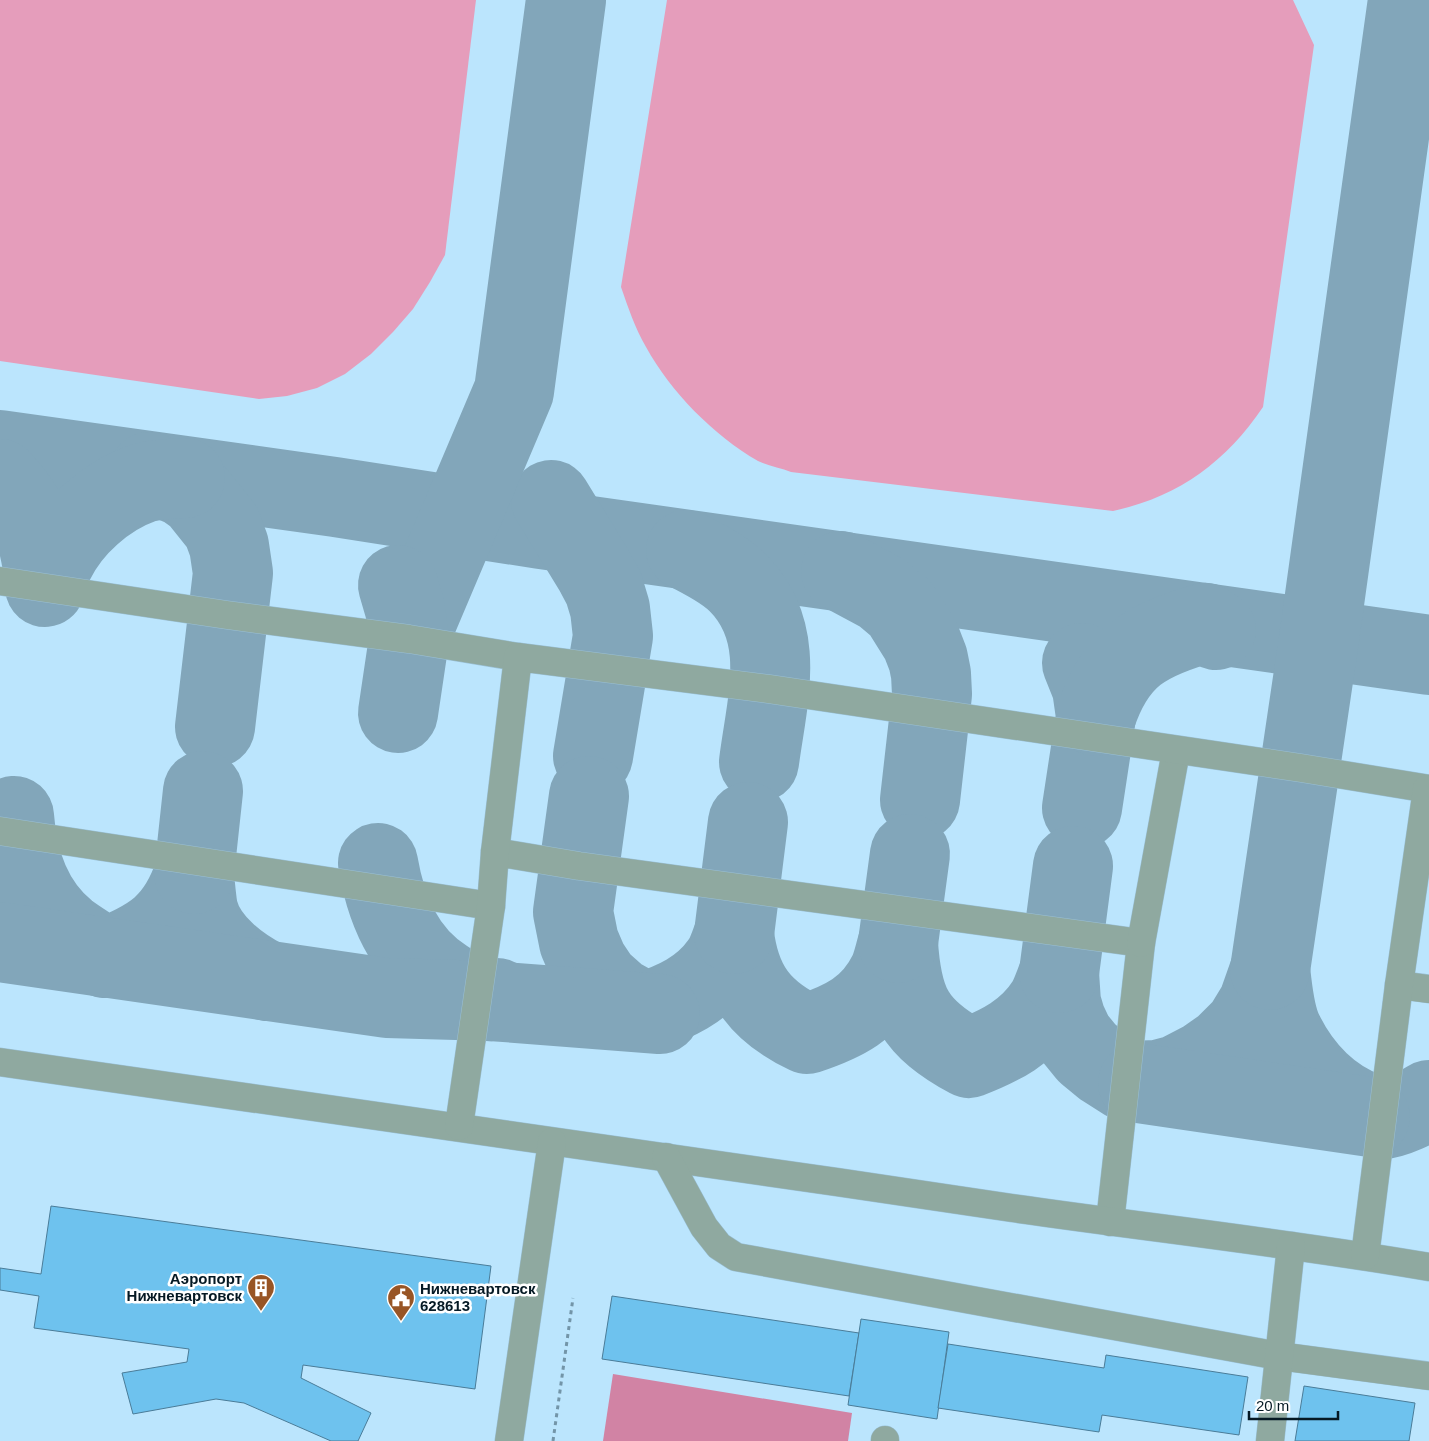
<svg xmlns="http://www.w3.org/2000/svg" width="1429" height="1441" viewBox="0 0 1429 1441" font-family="Arial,sans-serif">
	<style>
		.green { fill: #e59dbb }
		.forest { fill: #d183a4 }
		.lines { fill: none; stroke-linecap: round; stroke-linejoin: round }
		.taxiway { stroke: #82a6ba; stroke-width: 80 }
		.building { fill: #6ec2ee; stroke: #4a7c98 }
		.minor-casing { stroke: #9ac0d6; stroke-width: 29 }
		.path { stroke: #7395a8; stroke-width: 3; stroke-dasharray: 4 4; stroke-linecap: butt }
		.minor { stroke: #8fa9a0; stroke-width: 28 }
		.labels { text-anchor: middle; stroke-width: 5; stroke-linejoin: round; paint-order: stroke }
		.poi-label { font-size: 15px; font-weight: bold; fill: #051924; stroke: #fff; text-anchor: end }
	</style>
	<rect width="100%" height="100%" fill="#bbe5fd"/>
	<g class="green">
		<polygon points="0,0 476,0 445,255 430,282 413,309 393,332 371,354 345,374 317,388 287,396 259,399 0,361"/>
		<path d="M 667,0 L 1293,0 L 1314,45 L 1263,407 C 1226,462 1178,497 1113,511 L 791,472 C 781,468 768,466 758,461 C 713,435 671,392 646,347 C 635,328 628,307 621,287 Z"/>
	</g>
	<polygon class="forest" points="613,1374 852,1413 848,1441 603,1441"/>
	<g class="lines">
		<g class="taxiway">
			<polyline points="0,450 335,497 541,529 1429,655"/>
			<polyline points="149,472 184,487 198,497 222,527 229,546 233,573 215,727"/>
			<path d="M 0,479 C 33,514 41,541 45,587 C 48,579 50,570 54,562 C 71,527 106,496 143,483 C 156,479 171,479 185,478"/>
			<polyline points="551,500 595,572 604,589 610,609 613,636 593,756"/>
			<path d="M 686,550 C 704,559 724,569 738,583 C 788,633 767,700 759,762"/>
			<polyline points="841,571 882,593 901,609 921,641 928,659 931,674 932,694 920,800"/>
			<polyline points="409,639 514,391 566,0"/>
			<polyline points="1082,663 1092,688 1096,716 1082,808"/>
			<polyline points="398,713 409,639 405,609 398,585"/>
			<path d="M 1096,716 C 1116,656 1146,640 1205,623 L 1216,630"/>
			<path d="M 589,796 L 573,912 L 579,942 L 588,963 L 600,981 L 618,997 L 645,1012 C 675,1002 702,990 721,963 C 727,955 730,944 734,934 C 740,985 761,1012 807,1034 C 843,1022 871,1009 889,972 C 893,963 895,952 898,943 C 902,1004 914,1028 969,1058 C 1000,1046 1028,1032 1047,1002 C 1052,993 1055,983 1059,973 L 1061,1003 L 1066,1020 L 1074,1037 L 1087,1053 L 1104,1067 L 1126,1081 L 1158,1080 L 1177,1075 L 1204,1061 L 1224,1047 L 1244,1027 L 1258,1004 L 1270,970 C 1273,991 1274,1015 1284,1034 C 1302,1070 1331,1100 1369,1113 C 1373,1115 1379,1118 1383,1119 C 1393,1119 1420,1106 1429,1100"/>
			<path d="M 14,816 C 17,860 31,903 67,932 C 79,941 93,949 105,958 C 152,939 177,924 194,874 C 195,886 196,898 198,910 C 206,942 239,967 267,981"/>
			<path d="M 378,863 C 386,910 404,954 446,980 C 460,989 476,995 491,1001 L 497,998"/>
			<polyline points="194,874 203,791"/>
			<polyline points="734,934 748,822"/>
			<polyline points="0,942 387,998 491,1001 660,1014"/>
			<polyline points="898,943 910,854"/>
			<polyline points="1270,970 1319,639 1408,0"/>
			<polyline points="1059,973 1073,866"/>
			<polyline points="1138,1083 1370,1117"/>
		</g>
	</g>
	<g class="building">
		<polygon points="51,1206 491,1266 475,1389 303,1365 301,1378 371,1413 358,1441 331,1441 244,1403 216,1399 133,1414 122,1373 187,1362 189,1349 34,1328 39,1296 0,1290 0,1268 41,1274"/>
		<polygon points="612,1296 859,1333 849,1396 602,1359"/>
		<polygon points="861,1319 949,1332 937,1419 848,1405"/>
		<polygon points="948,1344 1104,1368 1106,1355 1248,1377 1239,1435 1102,1415 1099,1432 938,1408"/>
		<polygon points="1304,1386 1415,1403 1409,1441 1295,1441"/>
	</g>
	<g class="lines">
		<defs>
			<g id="minor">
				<polyline points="0,581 227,615 409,639 518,657"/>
				<polyline points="0,831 491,906"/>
				<polyline points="495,852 579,866 1141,943 1110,1222"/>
				<polyline points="1141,943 1176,751"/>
				<polyline points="1399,985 1429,989"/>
				<path d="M 0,1062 C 338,1109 675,1158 1012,1208 C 1151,1228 1291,1243 1429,1267"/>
				<polyline points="459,1126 491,906 495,852 518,657 769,689 1301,768 1429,789"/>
				<polyline points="666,1157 704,1227 719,1246 736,1257 1279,1356 1429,1376"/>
				<polyline points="1365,1256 1399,985 1427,789"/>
				<polyline points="885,1440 885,1441"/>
				<polyline points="509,1441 552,1142"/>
				<polyline points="1270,1441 1291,1246"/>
			</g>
		</defs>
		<use href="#minor" class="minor-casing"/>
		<polyline class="path" points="553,1441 573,1298"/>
		<use href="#minor" class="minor"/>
	</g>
	<defs>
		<symbol id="building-pin" viewBox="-11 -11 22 30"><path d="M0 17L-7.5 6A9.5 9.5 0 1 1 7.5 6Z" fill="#985525" stroke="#fff"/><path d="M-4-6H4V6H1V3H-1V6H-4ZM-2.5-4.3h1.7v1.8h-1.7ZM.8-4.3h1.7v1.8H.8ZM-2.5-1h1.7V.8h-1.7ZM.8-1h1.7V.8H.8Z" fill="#fff"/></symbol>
		<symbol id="civic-pin" viewBox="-11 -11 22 30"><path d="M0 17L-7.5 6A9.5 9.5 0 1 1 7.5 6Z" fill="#985525" stroke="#fff"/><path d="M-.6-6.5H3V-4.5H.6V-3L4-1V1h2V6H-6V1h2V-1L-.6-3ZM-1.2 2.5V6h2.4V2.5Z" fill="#fff"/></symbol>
	</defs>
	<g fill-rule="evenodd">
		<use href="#building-pin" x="245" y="1272" width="32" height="43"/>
		<use href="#civic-pin" x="385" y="1282" width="32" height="43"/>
	</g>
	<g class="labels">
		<g class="poi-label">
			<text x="242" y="1284">Аэропорт<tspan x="242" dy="17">Нижневартовск</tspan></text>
			<text x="420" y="1294" text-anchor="start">Нижневартовск<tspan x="420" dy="17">628613</tspan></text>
		</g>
	</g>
	<path d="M1249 1411v8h89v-8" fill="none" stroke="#051924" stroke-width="2.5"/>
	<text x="1256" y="1411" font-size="15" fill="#051924" stroke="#ffffff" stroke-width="4" paint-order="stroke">20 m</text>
</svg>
